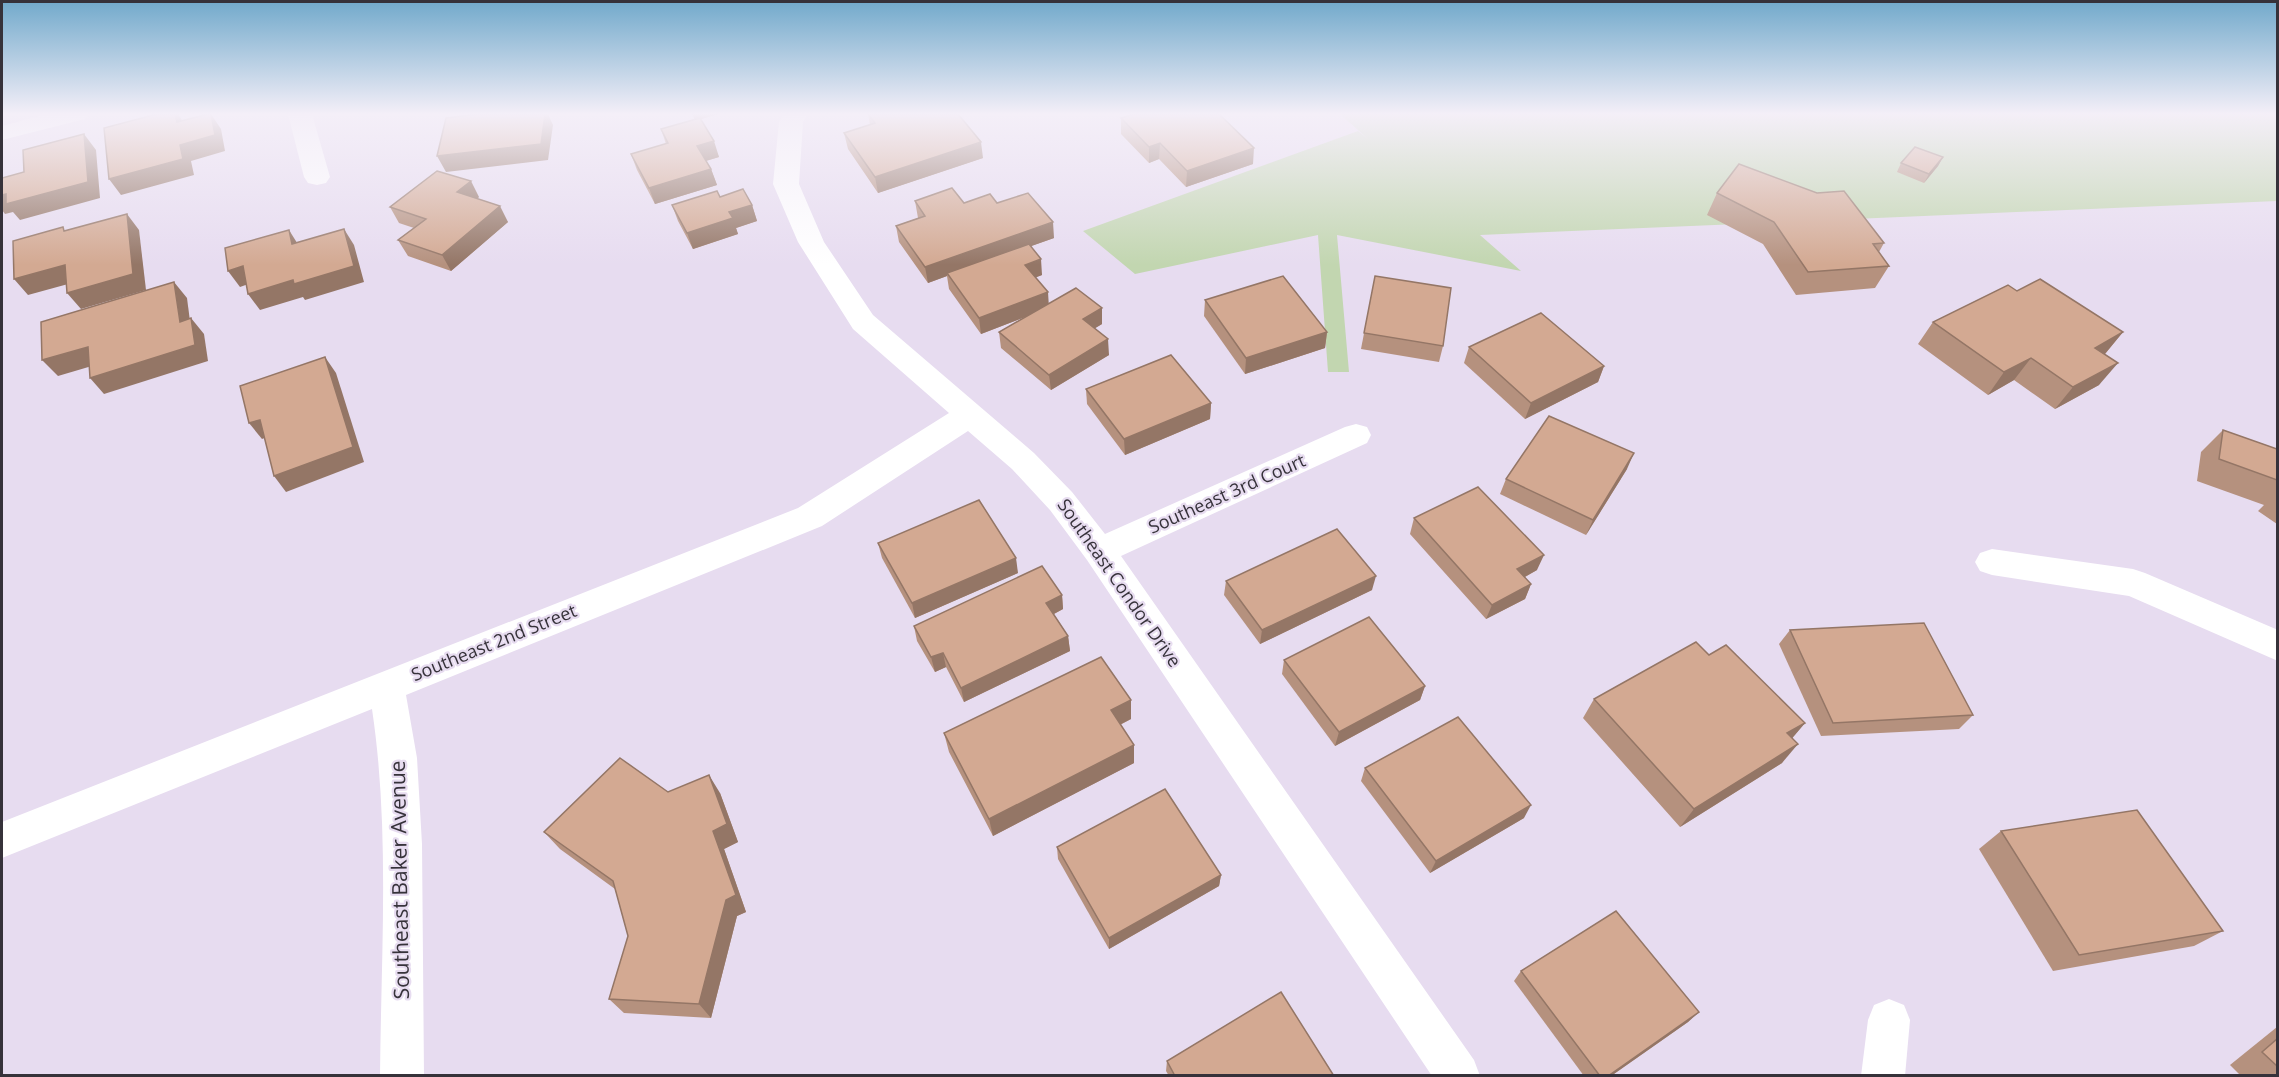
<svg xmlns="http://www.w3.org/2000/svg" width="2279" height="1077" viewBox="0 0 2279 1077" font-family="'Open Sans',sans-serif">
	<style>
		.green { fill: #c2d6b0 }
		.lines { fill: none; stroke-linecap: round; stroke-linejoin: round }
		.minor { fill: #fff; fill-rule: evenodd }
		.wall { fill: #b5917e }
		.shaded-wall { fill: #947666 }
		.building { fill: #d3a992; stroke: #947666; stroke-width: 1.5 }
		.labels { text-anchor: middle; stroke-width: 4.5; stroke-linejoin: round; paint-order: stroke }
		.street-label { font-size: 18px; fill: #36323a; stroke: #e7dcf0 }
		.near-street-label { font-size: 21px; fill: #36323a; stroke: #e7dcf0 }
	</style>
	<rect width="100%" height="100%" fill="#e7dcf0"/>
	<polygon class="green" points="1340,114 2277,114 2277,201 1480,235 1521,271 1337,235 1349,372 1328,372 1318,235 1135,274 1083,231 1358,131 1368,139"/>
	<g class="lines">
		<g class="minor">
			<polygon points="47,114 88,114 85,119 2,140 2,126"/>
			<polygon points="288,114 312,114 330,177 326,183 317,185 308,183 304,177"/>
			<path d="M 784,114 L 808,114 L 803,122 L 799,184 L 824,242 L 873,315 L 1034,453 L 1072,492 L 1105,534 L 1345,427 L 1356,424 L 1367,427 L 1371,435 L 1367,443 L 1121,556 L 1474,1060 L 1480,1076 L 1432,1076 L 1087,560 L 1050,510 L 1012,469 L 968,431 L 822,526 L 406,695 L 417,758 L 422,844 L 424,1076 L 380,1076 C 381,954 390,829 372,709 L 2,858 L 2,822 L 798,508 L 949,413 L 853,329 L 798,242 L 773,184 L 779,122 Z"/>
			<polygon points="1992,549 2133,569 2145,573 2278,630 2278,661 2129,596 1992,575 1980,571 1975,562 1980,553"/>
			<polygon points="1889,999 1904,1005 1910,1020 1905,1076 1861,1076 1868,1020 1874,1005"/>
		</g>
	</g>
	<g class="wall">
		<polygon points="692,114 718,114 701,119 719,157 706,161 711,169 717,185 655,204 637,170 631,154 666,144 661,129 695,119"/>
		<polygon points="868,114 983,158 878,193 848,149 844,133 870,125"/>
		<polygon points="1121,118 1253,164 1186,187 1159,159 1149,163 1121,134"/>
		<polygon points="1943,157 1938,166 1924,183 1897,172 1901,163"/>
		<polygon points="1717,193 1884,243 1879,252 1889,266 1875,288 1796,295 1763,244 1707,215"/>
		<polygon points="479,197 477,199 508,222 451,271 408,256 398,240 414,228 399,223 390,207"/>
		<polygon points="720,197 752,205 757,221 736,228 738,234 693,249 678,221 672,205"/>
		<polygon points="915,201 997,203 1054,238 1031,246 1042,275 1036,277 1048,304 1102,308 1102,324 1095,328 1109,355 1051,390 1001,348 999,332 1025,317 981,334 949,289 947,276 928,283 899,242 896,226 918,218"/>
		<polygon points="1375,276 1443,346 1439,362 1361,349"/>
		<polygon points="2017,291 2123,332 2105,354 2099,385 2055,409 2014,380 1988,395 1918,344 1933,322"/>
		<polygon points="1205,300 1327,332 1325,348 1245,374 1204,316"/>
		<polygon points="1469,347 1604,366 1598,382 1525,419 1464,363"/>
		<polygon points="1086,389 1211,403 1210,419 1125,455 1087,404"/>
		<polygon points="2223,430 2277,449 2277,524 2258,511 2264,505 2197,481 2201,452"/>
		<polygon points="1627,469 1586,535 1500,494 1506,479"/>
		<polygon points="1414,518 1537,570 1525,577 1531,584 1525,599 1486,619 1410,534"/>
		<polygon points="878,543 1018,573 915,618 882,558"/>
		<polygon points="1226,581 1372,590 1260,644 1224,595"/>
		<polygon points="1062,595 1063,609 1054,614 1068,636 1070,651 964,702 946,667 935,672 917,641 914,626"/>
		<polygon points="1790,630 1973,715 1959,729 1821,736 1779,644"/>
		<polygon points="1709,655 1805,723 1792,738 1782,763 1680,827 1583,718 1594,699"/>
		<polygon points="1284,660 1425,686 1420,700 1335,746 1282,674"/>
		<polygon points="1131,719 1120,725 1134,763 993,836 949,752 944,733"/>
		<polygon points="1365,768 1524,818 1430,873 1361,781"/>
		<polygon points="668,792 720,793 738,842 724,849 746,912 737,916 711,1018 624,1013 609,999 628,936 615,889 560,849 544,832"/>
		<polygon points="2001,831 2223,931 2194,946 2053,971 1979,849"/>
		<polygon points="1057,847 1221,875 1219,886 1109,949 1058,859"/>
		<polygon points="1521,971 1699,1012 1688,1022 1611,1076 1584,1076 1514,981"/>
		<polygon points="2277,1027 2277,1076 2241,1076 2230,1065"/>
		<polygon points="1167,1061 1334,1076 1169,1076 1166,1071"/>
	</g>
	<g class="shaded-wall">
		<polygon points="175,114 178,114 185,125 177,122"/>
		<polygon points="211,114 221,129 225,151 191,161 194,175 121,195 109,179 180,145"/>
		<polygon points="545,114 548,114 553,125 548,160 446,172 437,156"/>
		<polygon points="693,114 718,114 695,121"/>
		<polygon points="84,134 96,150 100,198 20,220 13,212 5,214 2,210 2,195"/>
		<polygon points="714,141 719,157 702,162 697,146"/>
		<polygon points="981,142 983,158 878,193 875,177"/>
		<polygon points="1160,143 1159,159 1149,163 1149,147"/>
		<polygon points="1254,148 1253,164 1186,187 1187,171"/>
		<polygon points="1943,157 1938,166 1924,183 1929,174"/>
		<polygon points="711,169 717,185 655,204 649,188"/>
		<polygon points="471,181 479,197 465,208 457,192"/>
		<polygon points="752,205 757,221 736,228 738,234 693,249 687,233 729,212"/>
		<polygon points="500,206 508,222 451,271 442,255"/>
		<polygon points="127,214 139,230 146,290 81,309 67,293"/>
		<polygon points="1053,222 1054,238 948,276 947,273 947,276 928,283 925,267"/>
		<polygon points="344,229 354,245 364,282 305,300 303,297 260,310 248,294"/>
		<polygon points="289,230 299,246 292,244"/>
		<polygon points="1041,259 1042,275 1027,281 1025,265"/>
		<polygon points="65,265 79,281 28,295 14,279"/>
		<polygon points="243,266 254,282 240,287 228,271"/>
		<polygon points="174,282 187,298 192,337 180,322"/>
		<polygon points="1048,292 1049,308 981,334 979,318"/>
		<polygon points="1102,308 1102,324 1084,335 1083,319"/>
		<polygon points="191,318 204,334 208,361 104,394 90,378"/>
		<polygon points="1327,332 1325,348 1245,374 1246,358"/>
		<polygon points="2123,332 2104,355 2095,348"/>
		<polygon points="1108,339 1109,355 1051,390 1049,375"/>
		<polygon points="88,347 102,363 58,376 42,360"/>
		<polygon points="325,357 336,373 364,462 286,492 274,476"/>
		<polygon points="2031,358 2014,380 1988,395 2004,372"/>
		<polygon points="2118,363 2099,385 2055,409 2073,387"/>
		<polygon points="1604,366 1598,382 1525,419 1531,403"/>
		<polygon points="1211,403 1210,419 1125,455 1124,439"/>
		<polygon points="260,420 272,435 262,439 249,423"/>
		<polygon points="1634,453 1627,469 1586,535 1593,520"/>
		<polygon points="1544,555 1537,570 1512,584 1517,569"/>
		<polygon points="1016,558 1018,573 915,618 912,603"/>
		<polygon points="1376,576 1372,590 1260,644 1262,630"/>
		<polygon points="1531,584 1525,599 1486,619 1492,605"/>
		<polygon points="1062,595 1063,609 1048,617 1046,603"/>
		<polygon points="1068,636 1070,651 964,702 961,688"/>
		<polygon points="943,653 946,667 935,672 931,657"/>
		<polygon points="1425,686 1420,700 1335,746 1339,732"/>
		<polygon points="1131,700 1131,719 1111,729 1111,710"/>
		<polygon points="1805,723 1789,742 1787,733"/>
		<polygon points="1798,744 1782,763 1680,827 1694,809"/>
		<polygon points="1134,745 1134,763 993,836 989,819"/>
		<polygon points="709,775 720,793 738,842 724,849 746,912 737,916 711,1018 699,1004 713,831"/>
		<polygon points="1531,805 1524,818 1430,873 1436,861"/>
		<polygon points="1221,875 1219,886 1109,949 1109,938"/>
		<polygon points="1699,1012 1688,1022 1611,1076 1608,1076"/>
	</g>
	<g class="building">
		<polygon points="157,114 175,114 177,122 208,114 211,114 215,135 180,145 183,159 109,179 104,128"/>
		<polygon points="479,114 545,114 541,144 437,156 446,118"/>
		<polygon points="868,114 958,114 981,142 875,177 844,133 875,123"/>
		<polygon points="1134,114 1219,114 1254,148 1187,171 1160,143 1149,147 1121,118"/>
		<polygon points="700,118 714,141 697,146 711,169 649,188 631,154 668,143 661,129"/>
		<polygon points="84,134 88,182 6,204 6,194 2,195 2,178 24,172 23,150"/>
		<polygon points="1915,147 1943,157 1929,174 1901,163"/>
		<polygon points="1739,164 1817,193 1844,191 1884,243 1873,244 1889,266 1808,272 1774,222 1717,193"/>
		<polygon points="437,171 471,181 457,192 500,206 442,255 398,240 426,219 390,207"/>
		<polygon points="952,188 964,203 990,194 997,203 1028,193 1053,222 925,267 896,226 925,216 915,201"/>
		<polygon points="743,189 752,205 729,212 733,218 687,233 672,205 717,191 720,197"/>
		<polygon points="127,214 133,274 67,293 65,265 14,279 13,241 63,227 64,231"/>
		<polygon points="344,229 354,266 294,284 293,280 248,294 243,266 228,271 225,248 289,230 292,244"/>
		<polygon points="1029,244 1041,259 1025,265 1048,292 979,318 947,273"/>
		<polygon points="1283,276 1327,332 1246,358 1205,300"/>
		<polygon points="1375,276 1451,288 1443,346 1364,333"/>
		<polygon points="2040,279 2123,332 2095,348 2118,363 2073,387 2031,358 2004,372 1933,322 2008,285 2017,291"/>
		<polygon points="174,282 180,322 191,318 195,345 90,378 88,347 42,360 41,322"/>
		<polygon points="1076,288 1102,308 1083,319 1108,339 1049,375 999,332"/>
		<polygon points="1541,313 1604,366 1531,403 1469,347"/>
		<polygon points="1171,355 1211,403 1124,439 1086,389"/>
		<polygon points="325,357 353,447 274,476 260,420 249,423 240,386"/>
		<polygon points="1549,416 1634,453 1593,520 1506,479"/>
		<polygon points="2223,430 2277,449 2277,480 2219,459"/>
		<polygon points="1478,487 1544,555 1517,569 1531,584 1492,605 1414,518"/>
		<polygon points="979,500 1016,558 912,603 878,543"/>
		<polygon points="1337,529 1376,576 1262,630 1226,581"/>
		<polygon points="1042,566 1062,595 1046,603 1068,636 961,688 943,653 931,657 914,626"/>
		<polygon points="1369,617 1425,686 1339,732 1284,660"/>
		<polygon points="1924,623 1973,715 1833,723 1790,630"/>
		<polygon points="1696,642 1709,655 1726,645 1805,723 1787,733 1798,744 1694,809 1594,699"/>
		<polygon points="1101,657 1131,700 1111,710 1134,745 989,819 944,733"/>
		<polygon points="1458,717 1531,805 1436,861 1365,768"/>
		<polygon points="620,758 668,792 709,775 727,824 713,831 736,895 726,900 699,1004 609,999 628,936 613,881 544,832"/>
		<polygon points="1165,789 1221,875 1109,938 1057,847"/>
		<polygon points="2137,810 2223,931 2079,955 2001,831"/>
		<polygon points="1616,911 1699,1012 1608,1076 1600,1076 1521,971"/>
		<polygon points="1281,992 1334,1076 1175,1076 1167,1061"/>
		<polygon points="2277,1039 2277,1066 2262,1052"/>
	</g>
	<linearGradient id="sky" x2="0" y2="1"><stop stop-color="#71a9cb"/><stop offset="0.43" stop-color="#f4eff8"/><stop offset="1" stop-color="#f4eff8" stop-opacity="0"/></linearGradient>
	<rect width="2279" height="265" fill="url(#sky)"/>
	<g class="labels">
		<g class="street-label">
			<text transform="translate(1227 494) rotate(-24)" y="6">Southeast 3rd Court</text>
			<text transform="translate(1119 583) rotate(55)" y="6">Southeast Condor Drive</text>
			<text transform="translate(494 643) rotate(-22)" y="6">Southeast 2nd Street</text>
		</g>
		<g class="near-street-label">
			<text transform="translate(400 880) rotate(-91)" y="7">Southeast Baker Avenue</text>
		</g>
	</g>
	<rect width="2279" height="1077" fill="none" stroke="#36323a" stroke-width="6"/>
</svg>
